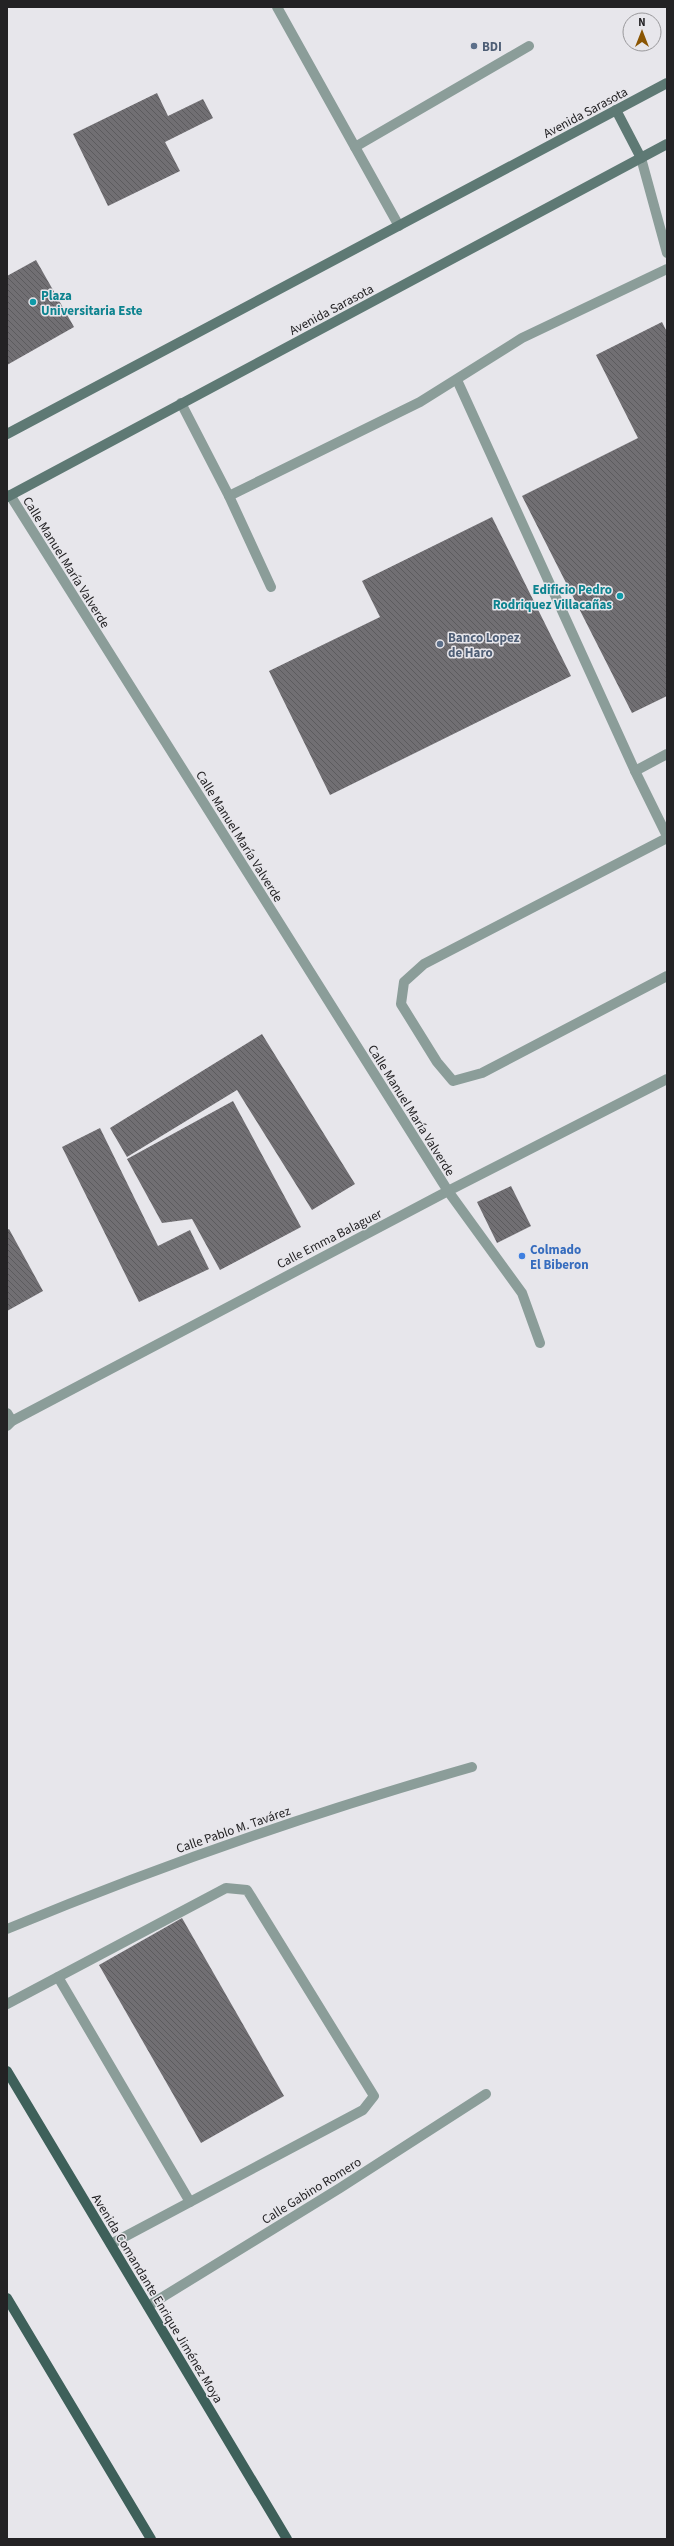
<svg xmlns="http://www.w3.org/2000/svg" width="674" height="2546" viewBox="0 0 674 2546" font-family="'Source Sans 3',sans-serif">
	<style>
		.building { fill: url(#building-back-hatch) }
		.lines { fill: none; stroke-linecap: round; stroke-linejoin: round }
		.lane { stroke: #8b9d99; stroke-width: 10 }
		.street { stroke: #8b9d99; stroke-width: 10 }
		.secondary { stroke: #5e7974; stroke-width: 10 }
		.primary { stroke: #3e605a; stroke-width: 10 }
		.service-dot { fill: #5c6f8a; stroke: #e7e6eb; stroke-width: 1.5 }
		.culture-dot { fill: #0f9aa8; stroke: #e7e6eb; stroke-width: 1.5 }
		.shop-dot { fill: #3f7fe0; stroke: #e7e6eb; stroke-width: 1.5 }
		.labels { text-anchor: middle; stroke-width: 3; stroke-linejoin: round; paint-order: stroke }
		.service-label { font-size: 13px; font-weight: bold; fill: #4e5e75; stroke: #e7e6eb; text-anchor: start }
		.street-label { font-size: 13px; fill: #232224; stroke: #e7e6eb }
		.culture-label { font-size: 13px; font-weight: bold; fill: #0d838f; stroke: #e7e6eb; text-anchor: start }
		.shop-label { font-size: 13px; font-weight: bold; fill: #366cbe; stroke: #e7e6eb; text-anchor: start }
	</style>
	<defs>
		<pattern id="building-back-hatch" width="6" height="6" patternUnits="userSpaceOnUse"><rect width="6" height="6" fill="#716f73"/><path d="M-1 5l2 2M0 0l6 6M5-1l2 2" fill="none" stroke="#5c5b5e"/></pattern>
	</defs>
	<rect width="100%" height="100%" fill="#e7e6eb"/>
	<g class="building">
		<polygon points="157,93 168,116 203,99 213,118 165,142 180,171 108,206 73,134"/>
		<polygon points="36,260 74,327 7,365 7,276"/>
		<polygon points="662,322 667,332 667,696 632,713 522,496 638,438 596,355"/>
		<polygon points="492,517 571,676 330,795 269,671 380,617 362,581"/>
		<polygon points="262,1034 355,1184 312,1210 237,1090 127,1157 110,1128"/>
		<polygon points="233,1101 301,1227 220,1270 192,1219 162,1223 127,1159"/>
		<polygon points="100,1128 158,1246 190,1230 209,1269 139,1302 62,1147"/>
		<polygon points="511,1186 531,1226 497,1243 477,1202"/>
		<polygon points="9,1229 43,1291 7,1311 7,1230"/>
		<polygon points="182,1918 284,2096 201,2143 99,1965"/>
	</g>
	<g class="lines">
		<g class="lane">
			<polyline points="277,7 399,226"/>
			<polyline points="355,147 529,46"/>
			<polyline points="641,158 667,253"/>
			<polyline points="457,380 635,771 667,836"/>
			<polyline points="181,403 229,496 420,402 522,338 667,269"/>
			<polyline points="229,496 271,587"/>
			<polyline points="635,771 667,754"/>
			<polyline points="667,838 424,964 404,982 401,1004 437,1062 453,1081 482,1073 667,976"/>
			<polyline points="540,1343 522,1293 448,1191 667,1079"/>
			<polyline points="7,1413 12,1421"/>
			<polyline points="58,1977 190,2202"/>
			<polyline points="7,2004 226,1888 247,1890 374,2096 363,2110 111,2244"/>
		</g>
		<g class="street">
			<polyline points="7,1426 12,1421 448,1191 10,495"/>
			<path d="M 7,1929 C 159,1866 314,1812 472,1767"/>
			<polyline points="148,2306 340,2188 486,2094"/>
		</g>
		<g class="secondary">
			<polyline points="616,110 641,158"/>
			<polyline points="7,434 667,83"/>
			<polyline points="7,497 667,144"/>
		</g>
		<g class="primary">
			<polyline points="7,2071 287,2539"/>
			<polyline points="7,2298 151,2539"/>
		</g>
	</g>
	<g class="service-dot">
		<circle cx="474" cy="46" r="4"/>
		<circle cx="440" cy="644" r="4"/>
	</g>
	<g class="culture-dot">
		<circle cx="33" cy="302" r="4"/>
		<circle cx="620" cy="596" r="4"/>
	</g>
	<circle class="shop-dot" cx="522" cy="1256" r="4"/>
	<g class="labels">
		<g class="service-label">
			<text x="482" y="51">BDI</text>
			<text x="448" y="642">Banco Lopez<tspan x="448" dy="15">de Haro</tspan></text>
		</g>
		<g class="street-label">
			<text transform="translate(585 112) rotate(-28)" y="5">Avenida Sarasota</text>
			<text transform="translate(331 309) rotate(-28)" y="5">Avenida Sarasota</text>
			<text transform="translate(67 562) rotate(58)" y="5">Calle Manuel María Valverde</text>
			<text transform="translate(240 836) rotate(58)" y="5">Calle Manuel María Valverde</text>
			<text transform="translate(412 1110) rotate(58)" y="5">Calle Manuel María Valverde</text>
			<text transform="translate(329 1238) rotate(-27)" y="5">Calle Emma Balaguer</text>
			<text transform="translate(233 1829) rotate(-19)" y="5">Calle Pablo M. Tavárez</text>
			<text transform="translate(311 2190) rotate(-32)" y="5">Calle Gabino Romero</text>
			<text transform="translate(158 2298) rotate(59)" y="5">Avenida Comandante Enrique Jiménez Moya</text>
		</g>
		<g class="culture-label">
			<text x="41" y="300">Plaza<tspan x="41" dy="15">Universitaria Este</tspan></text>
			<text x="612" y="594" text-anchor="end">Edificio Pedro<tspan x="612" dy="15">Rodriquez Villacañas</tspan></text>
		</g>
		<g class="shop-label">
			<text x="530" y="1254">Colmado<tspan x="530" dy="15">El Biberon</tspan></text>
		</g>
	</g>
	<rect width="674" height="2546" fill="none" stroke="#232224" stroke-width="16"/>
	<g transform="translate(642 32)"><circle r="19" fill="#e7e6eb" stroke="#99989b"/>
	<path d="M0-3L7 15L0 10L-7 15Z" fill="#8a5503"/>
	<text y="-6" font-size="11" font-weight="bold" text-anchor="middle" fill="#232224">N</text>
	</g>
</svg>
